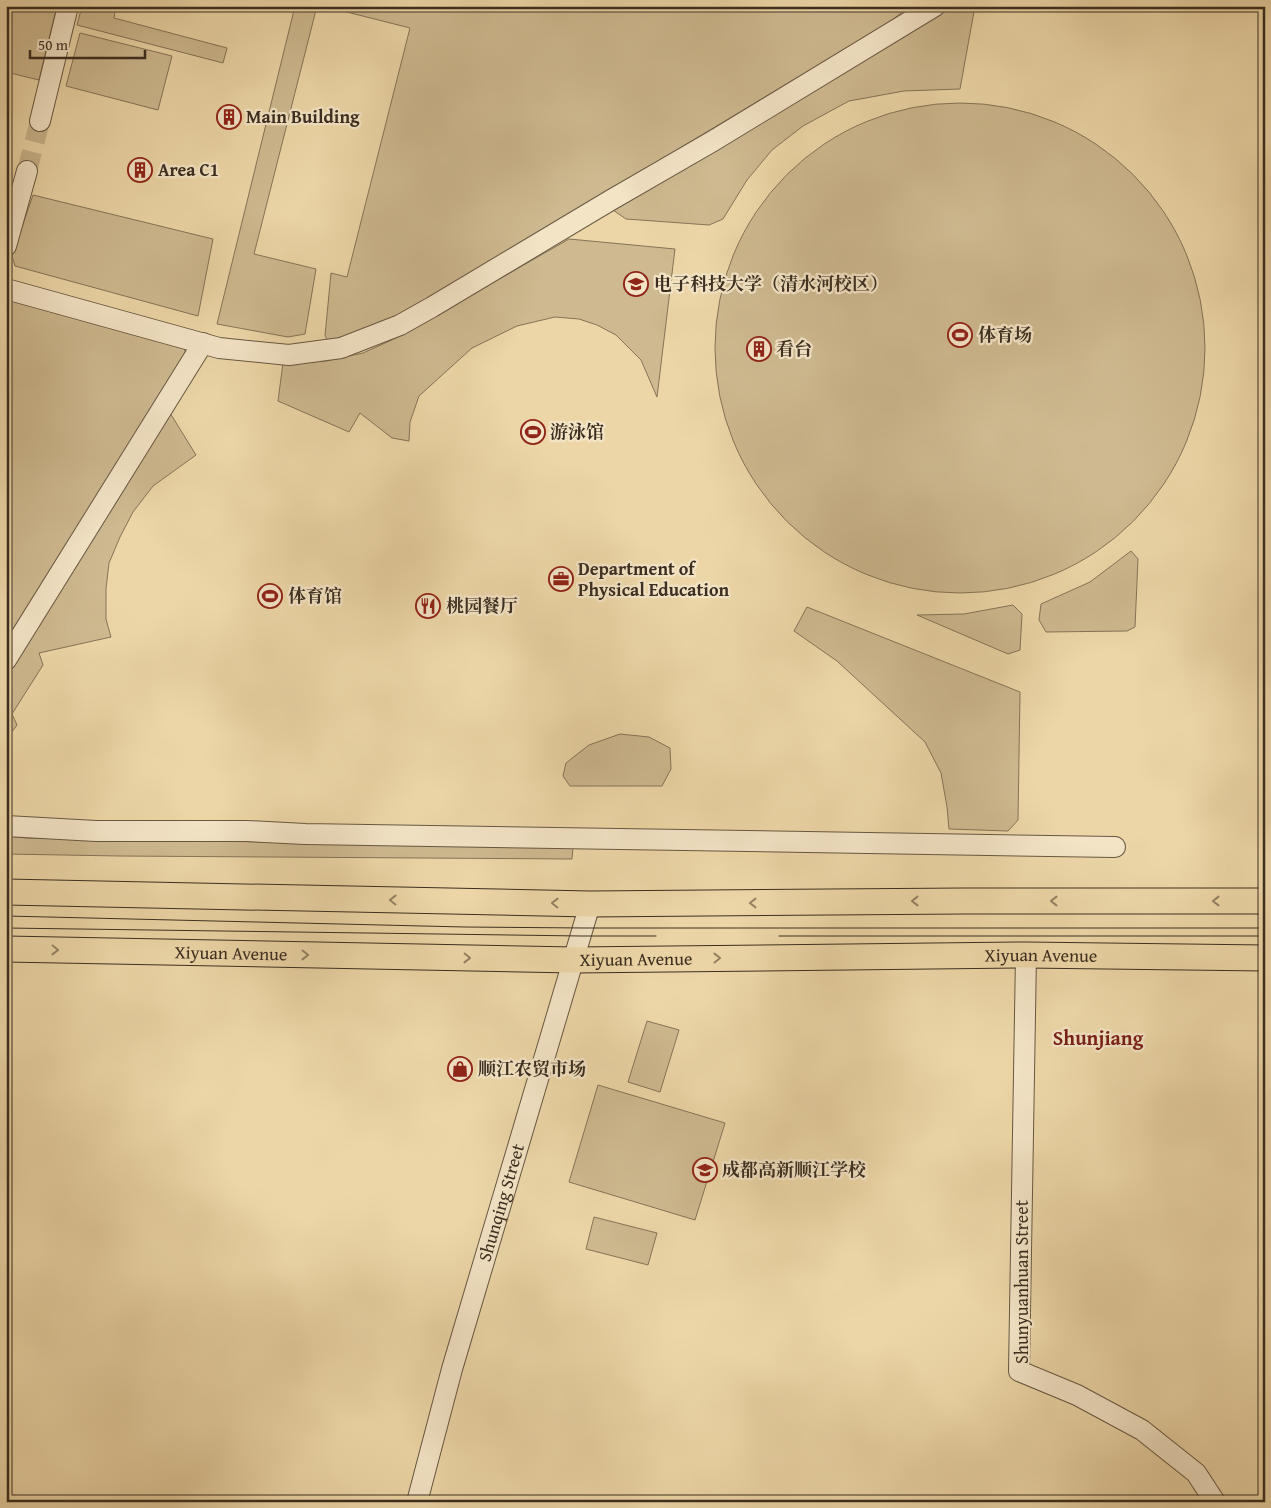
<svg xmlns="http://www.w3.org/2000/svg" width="1271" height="1508" viewBox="0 0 1271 1508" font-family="'Gentium Book Plus','Noto Serif SC',serif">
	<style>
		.green { fill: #ceb990; stroke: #847458 }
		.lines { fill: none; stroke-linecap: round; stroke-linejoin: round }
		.minor-tunnel { stroke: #c9b48c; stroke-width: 20; stroke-dasharray: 20 10; stroke-linecap: butt }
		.minor-casing { stroke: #675842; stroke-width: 22 }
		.major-casing { stroke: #3b2e21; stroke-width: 27 }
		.minor { stroke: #f3e4c6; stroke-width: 20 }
		.major { stroke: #ecd6a7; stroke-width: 25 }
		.tram { stroke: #3b2e21; stroke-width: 1 }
		.oneway { stroke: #948264 }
		.labels { text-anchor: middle; stroke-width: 4.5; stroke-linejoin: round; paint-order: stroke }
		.poi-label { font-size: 18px; font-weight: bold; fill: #3b2e21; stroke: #f3e4c6; text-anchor: start }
		.street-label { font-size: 18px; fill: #3b2e21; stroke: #f3e4c6 }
		.quarter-label { font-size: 20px; font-weight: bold; fill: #7a1f14; stroke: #f3e4c6 }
	</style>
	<rect width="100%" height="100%" fill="#ecd6a7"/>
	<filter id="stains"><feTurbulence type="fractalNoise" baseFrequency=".004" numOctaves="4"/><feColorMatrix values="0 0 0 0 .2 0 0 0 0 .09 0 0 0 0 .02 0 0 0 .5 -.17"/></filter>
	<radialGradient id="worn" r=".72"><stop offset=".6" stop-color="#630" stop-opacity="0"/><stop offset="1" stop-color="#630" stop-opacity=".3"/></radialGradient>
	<g class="green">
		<polygon points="6,6 57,6 39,80 6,72"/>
		<polygon points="82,6 116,6 114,18 227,48 223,63 77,25"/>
		<polygon points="295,6 317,6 254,254 316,269 305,334 288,337 217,324"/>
		<polygon points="323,6 910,6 887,24 399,316 329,342 325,336 331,273 347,277 410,28"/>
		<polygon points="936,6 975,6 960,89 904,91 849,101 803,126 772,150 747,180 723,219 709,225 626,219 610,208"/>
		<polygon points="80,33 172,56 158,110 66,86"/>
		<circle cx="960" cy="348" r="245"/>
		<polygon points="33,195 213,239 198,316 15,266 12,256"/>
		<polygon points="569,239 675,249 657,397 641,360 616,335 597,325 579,319 555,317 517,326 472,348 419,396 410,422 409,441 392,438 360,413 349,432 278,401 283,363 326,361 363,353 396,338"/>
		<polygon points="6,299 184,346 186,356 6,646"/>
		<polygon points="170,413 196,455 153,486 133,512 120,537 109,563 106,589 106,619 111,637 39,653 43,665 12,714 17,725 6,740 6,676"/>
		<polygon points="1131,551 1138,559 1135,627 1127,631 1046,632 1039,620 1041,604 1090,582"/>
		<polygon points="1013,605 1022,614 1020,650 1008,654 917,615 964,614"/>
		<polygon points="807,607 1020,692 1018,820 1008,831 949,829 947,807 941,773 925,742 837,661 794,631"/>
		<polygon points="620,734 649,737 670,748 671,769 662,786 570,786 563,776 566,763 589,745"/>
		<polygon points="6,836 27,838 573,847 572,859 119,856 6,854"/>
		<polygon points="647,1021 679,1030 660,1092 628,1082"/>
		<polygon points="598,1085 725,1123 695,1220 569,1182"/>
		<polygon points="594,1217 657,1233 648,1265 586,1249"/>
	</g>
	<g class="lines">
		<polyline class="minor-tunnel" points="27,171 40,121"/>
		<defs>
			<g id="minor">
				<polyline points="40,121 68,6"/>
				<polyline points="6,246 27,171"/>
				<polyline points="6,289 219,348 289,355 341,348 400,325 432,307 611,200 713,141 935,6"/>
				<polyline points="6,660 203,343"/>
				<polyline points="6,826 96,831 247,831 305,834 1115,847"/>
				<polyline points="1026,955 1019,1371 1077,1395 1142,1430 1196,1473 1215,1502"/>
				<path id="s1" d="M 417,1502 L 452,1369 L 590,904"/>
			</g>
			<g id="major">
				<polyline points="6,892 590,904 964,901 1265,901"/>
				<path id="s2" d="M 6,949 L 574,960 L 1026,955 L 1265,958"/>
			</g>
		</defs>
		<use href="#minor" class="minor-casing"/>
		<use href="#major" class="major-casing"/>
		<use href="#minor" class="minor"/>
		<use href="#major" class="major"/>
		<g class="tram">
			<polyline points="6,916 464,927 584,928 1265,928"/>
			<polyline points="6,928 581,936 656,936"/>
			<polyline points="779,936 1265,936"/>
		</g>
	</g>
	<defs><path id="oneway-chevron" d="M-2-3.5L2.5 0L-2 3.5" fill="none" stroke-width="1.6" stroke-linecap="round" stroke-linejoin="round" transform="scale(1.25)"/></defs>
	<g class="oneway">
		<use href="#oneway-chevron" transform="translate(393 900) rotate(-179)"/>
		<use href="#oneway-chevron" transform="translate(915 901) rotate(180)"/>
		<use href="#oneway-chevron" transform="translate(1054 901) rotate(-180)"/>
		<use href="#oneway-chevron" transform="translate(1216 901) rotate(-180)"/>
		<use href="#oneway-chevron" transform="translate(555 903) rotate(-179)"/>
		<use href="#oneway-chevron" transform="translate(753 903) rotate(180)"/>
		<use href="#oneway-chevron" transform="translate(55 950) rotate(1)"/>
		<use href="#oneway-chevron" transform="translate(305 955) rotate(1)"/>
		<use href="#oneway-chevron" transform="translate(467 958) rotate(1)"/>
		<use href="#oneway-chevron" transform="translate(717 958) rotate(-1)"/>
	</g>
	<defs>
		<symbol id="building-ring" viewBox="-11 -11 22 22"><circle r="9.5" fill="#f3e4c6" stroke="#8f2418" stroke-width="1.5"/><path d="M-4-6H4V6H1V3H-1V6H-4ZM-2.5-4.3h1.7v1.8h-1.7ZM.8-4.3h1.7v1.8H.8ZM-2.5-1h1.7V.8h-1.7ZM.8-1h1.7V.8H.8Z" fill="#8f2418"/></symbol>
		<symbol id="university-ring" viewBox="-11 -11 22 22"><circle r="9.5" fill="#f3e4c6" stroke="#8f2418" stroke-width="1.5"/><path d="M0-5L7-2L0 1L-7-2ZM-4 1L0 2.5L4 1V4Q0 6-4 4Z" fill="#8f2418"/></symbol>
		<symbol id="stadium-ring" viewBox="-11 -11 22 22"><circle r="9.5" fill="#f3e4c6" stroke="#8f2418" stroke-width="1.5"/><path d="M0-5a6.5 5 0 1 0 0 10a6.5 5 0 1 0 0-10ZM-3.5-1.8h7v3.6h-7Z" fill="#8f2418"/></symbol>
		<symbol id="office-ring" viewBox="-11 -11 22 22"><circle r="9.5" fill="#f3e4c6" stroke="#8f2418" stroke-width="1.5"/><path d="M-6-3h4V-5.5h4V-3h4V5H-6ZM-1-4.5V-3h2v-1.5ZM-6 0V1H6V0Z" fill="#8f2418"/></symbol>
		<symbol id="restaurant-ring" viewBox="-11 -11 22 22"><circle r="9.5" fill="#f3e4c6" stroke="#8f2418" stroke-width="1.5"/><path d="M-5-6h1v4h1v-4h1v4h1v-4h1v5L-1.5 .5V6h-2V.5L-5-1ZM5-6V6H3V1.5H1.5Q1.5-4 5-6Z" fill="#8f2418"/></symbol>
		<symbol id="shop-ring" viewBox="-11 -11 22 22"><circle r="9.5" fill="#f3e4c6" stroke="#8f2418" stroke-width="1.5"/><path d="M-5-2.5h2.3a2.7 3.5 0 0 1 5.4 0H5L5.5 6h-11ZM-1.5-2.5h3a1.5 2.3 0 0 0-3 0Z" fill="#8f2418"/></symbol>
		<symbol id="school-ring" viewBox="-11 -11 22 22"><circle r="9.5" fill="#f3e4c6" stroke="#8f2418" stroke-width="1.5"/><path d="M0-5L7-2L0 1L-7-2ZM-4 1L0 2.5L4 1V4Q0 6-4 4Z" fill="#8f2418"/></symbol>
	</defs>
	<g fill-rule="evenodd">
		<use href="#building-ring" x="215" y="103" width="28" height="28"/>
		<use href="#building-ring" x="126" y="156" width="28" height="28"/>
		<use href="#university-ring" x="622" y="270" width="28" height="28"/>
		<use href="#stadium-ring" x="946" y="321" width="28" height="28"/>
		<use href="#building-ring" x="745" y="335" width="28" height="28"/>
		<use href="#stadium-ring" x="519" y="418" width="28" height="28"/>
		<use href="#office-ring" x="547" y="565" width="28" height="28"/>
		<use href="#stadium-ring" x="256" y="582" width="28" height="28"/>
		<use href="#restaurant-ring" x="414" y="592" width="28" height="28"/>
		<use href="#shop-ring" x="446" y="1055" width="28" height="28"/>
		<use href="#school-ring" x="691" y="1156" width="28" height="28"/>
	</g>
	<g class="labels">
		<g class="poi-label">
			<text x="246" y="123">Main Building</text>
			<text x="158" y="176">Area C1</text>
			<text x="654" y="290">电子科技大学（清水河校区）</text>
			<text x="978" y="341">体育场</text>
			<text x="776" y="355">看台</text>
			<text x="550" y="438">游泳馆</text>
			<text x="578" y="575">Department of<tspan x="578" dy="21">Physical Education</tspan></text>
			<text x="288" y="602">体育馆</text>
			<text x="446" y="612">桃园餐厅</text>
			<text x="478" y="1075">顺江农贸市场</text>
			<text x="722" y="1176">成都高新顺江学校</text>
		</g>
		<g class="street-label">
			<text dy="6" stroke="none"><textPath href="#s2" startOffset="225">Xiyuan Avenue</textPath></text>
			<text dy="6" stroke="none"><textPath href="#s2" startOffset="1035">Xiyuan Avenue</textPath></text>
			<text dy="6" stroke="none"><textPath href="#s2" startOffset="630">Xiyuan Avenue</textPath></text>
			<text dy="6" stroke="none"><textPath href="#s1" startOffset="311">Shunqing Street</textPath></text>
			<text transform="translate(1022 1282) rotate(-90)" y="6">Shunyuanhuan Street</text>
		</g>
		<g class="quarter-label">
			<text x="1098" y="1045">Shunjiang</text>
		</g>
	</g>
	<rect width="1271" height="1508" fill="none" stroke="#ecd6a7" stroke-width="25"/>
	<rect x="8" y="8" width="1256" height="1493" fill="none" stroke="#3b2e21" stroke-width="2.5"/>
	<rect x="12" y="12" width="1246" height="1483" fill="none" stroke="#3b2e21"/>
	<path d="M30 50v8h115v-8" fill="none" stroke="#3b2e21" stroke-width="2.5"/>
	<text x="38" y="50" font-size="15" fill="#3b2e21" stroke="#f3e4c6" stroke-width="4" paint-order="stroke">50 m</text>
	<rect width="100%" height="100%" filter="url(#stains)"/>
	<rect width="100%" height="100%" fill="url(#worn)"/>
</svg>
